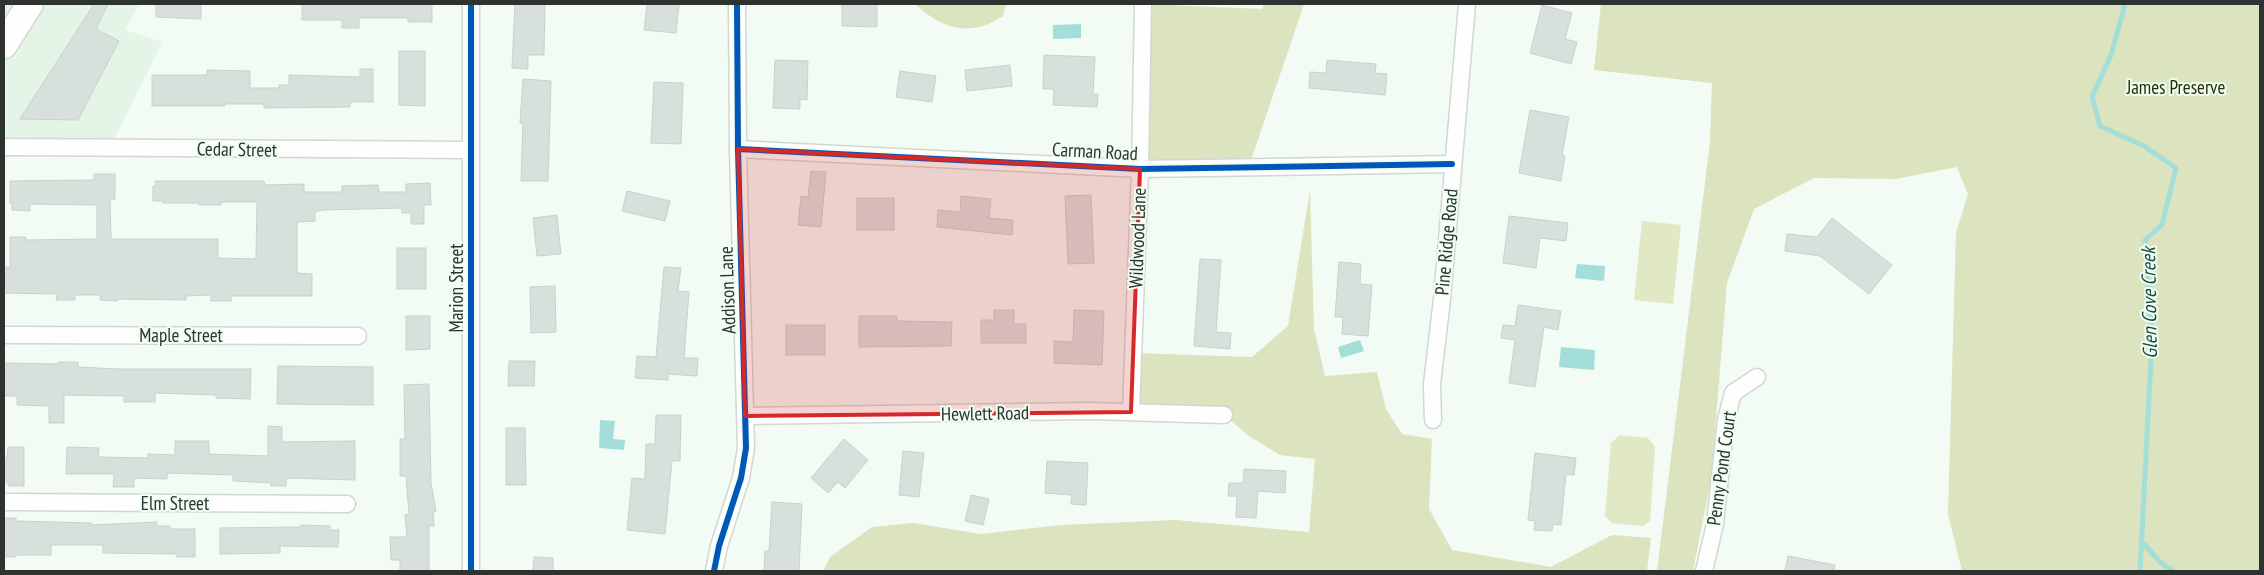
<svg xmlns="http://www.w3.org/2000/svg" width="2264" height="575" viewBox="0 0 2264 575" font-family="'PT Sans Narrow',sans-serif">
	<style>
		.built { fill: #e4f5e8 }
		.green { fill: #e0e8c4 }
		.forest { fill: #dbe3bf }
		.water { fill: #a3ded9 }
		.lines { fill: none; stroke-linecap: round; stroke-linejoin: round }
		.stream { stroke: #a3ded9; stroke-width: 5 }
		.building { fill: #d8e0dc; stroke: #c8d1cc }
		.street-casing { stroke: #d0d8d2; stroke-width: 19 }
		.primary-casing { stroke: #d0d8d2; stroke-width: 29 }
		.street { stroke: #fdfefd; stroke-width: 16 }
		.primary { stroke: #fdfefd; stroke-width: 26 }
		.cycleway-casing { stroke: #eefff2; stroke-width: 9 }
		.cycleway { stroke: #0057b8; stroke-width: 6 }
		.marked { fill: #d62828; fill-opacity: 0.2; stroke: #d62828; stroke-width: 4; stroke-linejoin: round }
		.labels { text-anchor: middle; stroke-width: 4; stroke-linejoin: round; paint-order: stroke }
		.park-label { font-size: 19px; fill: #292c00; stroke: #eefff2 }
		.street-label { font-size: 19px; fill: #2d332e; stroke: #eefff2 }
		.water-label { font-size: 20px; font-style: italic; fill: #1e4543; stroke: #eefff2 }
	</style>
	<rect width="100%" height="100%" fill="#f2fbf4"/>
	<polygon class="built" points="4,4 139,4 125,30 162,42 110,148 12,147 4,163"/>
	<g class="green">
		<polygon points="1642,221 1681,225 1673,304 1634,300"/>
		<polygon points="1620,435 1648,438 1655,447 1650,521 1643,526 1612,523 1605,516 1611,443"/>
	</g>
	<g class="forest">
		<path d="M 915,4 L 1006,4 L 1003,16 C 971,38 942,29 915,4 Z"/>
		<polygon points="1143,4 1262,9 1264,4 1304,4 1249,166 1140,169"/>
		<polygon points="1601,4 2260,4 2260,571 1962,571 1948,514 1956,233 1968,194 1957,167 1896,179 1814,178 1754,209 1727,283 1711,480 1693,571 1657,571 1710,142 1712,83 1594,70"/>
		<polygon points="1310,190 1314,329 1325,376 1377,372 1386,409 1402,434 1432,439 1429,509 1452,550 1551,567 1612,535 1651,538 1647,571 823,571 830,557 872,527 913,523 981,534 1061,525 1176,520 1309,532 1315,459 1280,455 1249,436 1224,415 1131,412 1133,353 1252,357 1288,326"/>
	</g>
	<g class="water">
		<polygon points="1081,24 1081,38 1053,39 1053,25"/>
		<polygon points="1577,264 1605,266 1604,281 1575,278"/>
		<polygon points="1360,340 1364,351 1341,358 1338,347"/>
		<polygon points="1561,347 1595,350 1594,370 1559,367"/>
		<polygon points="600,420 615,421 613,439 625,440 624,450 599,448"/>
	</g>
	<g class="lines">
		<g class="stream">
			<polyline points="2125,4 2111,55 2092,97 2100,126 2144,146 2176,168 2162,225 2145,240 2152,339 2140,571"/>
			<polyline points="2141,541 2161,563 2173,571"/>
		</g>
	</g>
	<g class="building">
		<polygon points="94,4 108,4 96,29 119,41 78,120 20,119"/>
		<polygon points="156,4 201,4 201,19 156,17"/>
		<polygon points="302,4 432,4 432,22 408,22 408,18 359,18 359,28 342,28 342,20 302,20"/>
		<polygon points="515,4 545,4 544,55 528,55 528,69 512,68"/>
		<polygon points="647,4 679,4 676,33 644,30"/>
		<polygon points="842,4 877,4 877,27 842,26"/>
		<polygon points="1542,5 1572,13 1565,39 1577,42 1571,64 1530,53"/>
		<polygon points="399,51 425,51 425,106 399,105"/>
		<polygon points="1044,55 1095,57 1093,94 1098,94 1097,107 1053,105 1054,89 1043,89"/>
		<polygon points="775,60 808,61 807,100 800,99 800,109 773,108"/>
		<polygon points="1327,60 1376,64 1375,73 1387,74 1385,95 1309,88 1310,72 1326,73"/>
		<polygon points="1010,65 1012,86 967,91 965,70"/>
		<polygon points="360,69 373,69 373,102 350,102 350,107 264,108 264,104 225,104 225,106 152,106 152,75 207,75 207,70 250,71 250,88 279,88 279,85 289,85 289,75 360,77"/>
		<polygon points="900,71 936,76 932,102 896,97"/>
		<polygon points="523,79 551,81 548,181 521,181 523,123 520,123"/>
		<polygon points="654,82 683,83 681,144 651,143"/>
		<polygon points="1530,110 1569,117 1562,155 1565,156 1561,181 1519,173"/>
		<polygon points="811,171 826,172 821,227 798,225 801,196 808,197"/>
		<polygon points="94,174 115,174 115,199 110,199 111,239 218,239 218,258 256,259 257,202 221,202 221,205 199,205 199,203 163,203 163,201 153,201 153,186 156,186 155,181 264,181 265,185 304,184 304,192 342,192 342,186 378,185 379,192 406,192 406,184 430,183 431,205 424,205 424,224 411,224 411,213 402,213 402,208 323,210 315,212 315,221 297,222 297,273 312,274 312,296 231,296 231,301 211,301 211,295 186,296 186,300 118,299 118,301 100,300 101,295 75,295 75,300 56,300 57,294 4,293 4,267 10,267 10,237 26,237 26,240 97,239 97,205 30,204 30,211 12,210 12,203 10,203 10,181 94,180"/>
		<polygon points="627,191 670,201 665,221 622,211"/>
		<polygon points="1091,195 1094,263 1068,264 1065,196"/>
		<polygon points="961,196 991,199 989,218 1013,220 1012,235 937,227 938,210 960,212"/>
		<rect x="857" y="198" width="37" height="32"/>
		<polygon points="557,215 561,254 537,256 533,218"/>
		<polygon points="1509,216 1568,223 1566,241 1540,238 1536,268 1503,263"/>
		<polygon points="1832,218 1892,265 1869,294 1820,256 1785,251 1787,234 1817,237"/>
		<rect x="397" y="248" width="29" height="41"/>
		<polygon points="1200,259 1221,260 1216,332 1231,333 1230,349 1194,346"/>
		<polygon points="1339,262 1361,264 1360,284 1372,285 1368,336 1342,334 1343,317 1335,317"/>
		<polygon points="664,267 681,268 678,291 689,292 684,358 698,358 697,376 668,374 668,380 635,378 637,356 656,357"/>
		<polygon points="555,286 556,332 531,333 530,287"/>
		<polygon points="1518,305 1561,311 1558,330 1544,327 1535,387 1509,383 1515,340 1501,338 1503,325 1515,326"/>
		<polygon points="994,310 1014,310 1014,324 1026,324 1026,343 981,343 981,320 994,320"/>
		<polygon points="1074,310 1104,311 1102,365 1054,363 1054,341 1073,342"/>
		<polygon points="406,316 430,316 430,349 406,350"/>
		<polygon points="859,316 897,316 897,321 952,322 951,346 859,347"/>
		<rect x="786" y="325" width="39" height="30"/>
		<polygon points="509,361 535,361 534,386 508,386"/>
		<polygon points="58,362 78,362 78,367 118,369 251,369 250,399 216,398 216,395 155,393 155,402 124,402 124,396 64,395 64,423 49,423 49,406 17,405 17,396 4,396 4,363 58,364"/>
		<polygon points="278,366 373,367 373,405 277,404"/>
		<polygon points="429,384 431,483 436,511 433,513 434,526 429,526 429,571 400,571 400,560 391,560 390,537 407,537 405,515 409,514 406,476 400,476 400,439 405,439 404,385"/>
		<polygon points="656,415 681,415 680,461 672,461 665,534 627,530 632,478 645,479 646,444 655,444"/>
		<polygon points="268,426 282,427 282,442 355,441 355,480 286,478 286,486 271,486 271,483 233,481 233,475 167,473 167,479 134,478 134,487 113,487 114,474 66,474 67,447 99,448 98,457 148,458 148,454 175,455 175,441 209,441 209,454 268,456"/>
		<polygon points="506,428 525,428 526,485 506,485"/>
		<polygon points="844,439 868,460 845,488 838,482 828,493 811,478"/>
		<polygon points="8,447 24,447 24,486 8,486 8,482 4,482 4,459 7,458"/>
		<polygon points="903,451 924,453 919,497 899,495"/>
		<polygon points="1535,453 1576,458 1574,475 1566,474 1561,525 1553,524 1552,531 1534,530 1535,521 1528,520"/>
		<polygon points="1047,461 1088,463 1086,505 1071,504 1072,495 1045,493"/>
		<polygon points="1244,469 1286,471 1285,493 1258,491 1256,518 1236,517 1237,496 1228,496 1229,483 1243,483"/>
		<polygon points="971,495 989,499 983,525 965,521"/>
		<polygon points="772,502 802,504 799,571 764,571 765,551 769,551"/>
		<polygon points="4,518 16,518 16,521 91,523 91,525 157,522 157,526 170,526 170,529 195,529 195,557 177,557 177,554 103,553 103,545 51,545 51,555 16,555 16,557 4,557"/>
		<polygon points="301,525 330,526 330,530 339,530 338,547 280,546 280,553 220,554 220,528 301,527"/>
		<polygon points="1788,556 1835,565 1834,571 1785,571"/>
		<polygon points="534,557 553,558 553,571 533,571"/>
	</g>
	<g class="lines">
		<defs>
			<g id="street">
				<polyline points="471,4 471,571"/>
				<polyline points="4,147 471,150"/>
				<polyline points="738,149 1140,169 1452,164"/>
				<polyline points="4,335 358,336"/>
				<polyline points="1131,412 1140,169 1143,4"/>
				<polyline points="745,416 1091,411 1224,415"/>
				<polyline points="1433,420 1432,384 1442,299 1467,4"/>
				<polyline points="4,502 347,504"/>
				<polyline points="714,571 719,546 741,478 746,448 738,149 737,4"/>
				<polyline points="1704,571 1715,524 1726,420 1733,393 1757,377"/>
			</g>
			<polyline id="primary" points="4,45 30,4"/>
		</defs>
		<use href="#street" class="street-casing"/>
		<use href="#primary" class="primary-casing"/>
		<use href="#street" class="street"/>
		<use href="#primary" class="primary"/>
		<defs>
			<g id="cycleway">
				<polyline points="471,4 471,571"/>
				<polyline points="738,149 1140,169 1452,164"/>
				<polyline points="714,571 719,546 741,478 746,448 738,149 737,4"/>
			</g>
		</defs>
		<use href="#cycleway" class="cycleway-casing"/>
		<use href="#cycleway" class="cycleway"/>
	</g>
	<path class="marked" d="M 738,149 L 1140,169 L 1131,412 L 745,416 Z"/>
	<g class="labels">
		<g class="park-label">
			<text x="2176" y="94">James Preserve</text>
		</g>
		<g class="street-label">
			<text transform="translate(237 149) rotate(1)" y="7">Cedar Street</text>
			<text transform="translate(1095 151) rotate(3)" y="7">Carman Road</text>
			<text transform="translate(1137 238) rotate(-88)" y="7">Wildwood Lane</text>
			<text transform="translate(1446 242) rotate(-85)" y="7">Pine Ridge Road</text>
			<text transform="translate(456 288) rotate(-90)" y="7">Marion Street</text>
			<text transform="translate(727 290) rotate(-92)" y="7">Addison Lane</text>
			<text x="181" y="342">Maple Street</text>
			<text transform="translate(985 413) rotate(-1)" y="7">Hewlett Road</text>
			<text transform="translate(1721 468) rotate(-82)" y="7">Penny Pond Court</text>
			<text x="175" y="510">Elm Street</text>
		</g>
		<g class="water-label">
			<text transform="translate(2149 303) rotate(-91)" y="7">Glen Cove Creek</text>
		</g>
	</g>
	<rect width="2264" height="575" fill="none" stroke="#2d332e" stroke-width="10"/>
</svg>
